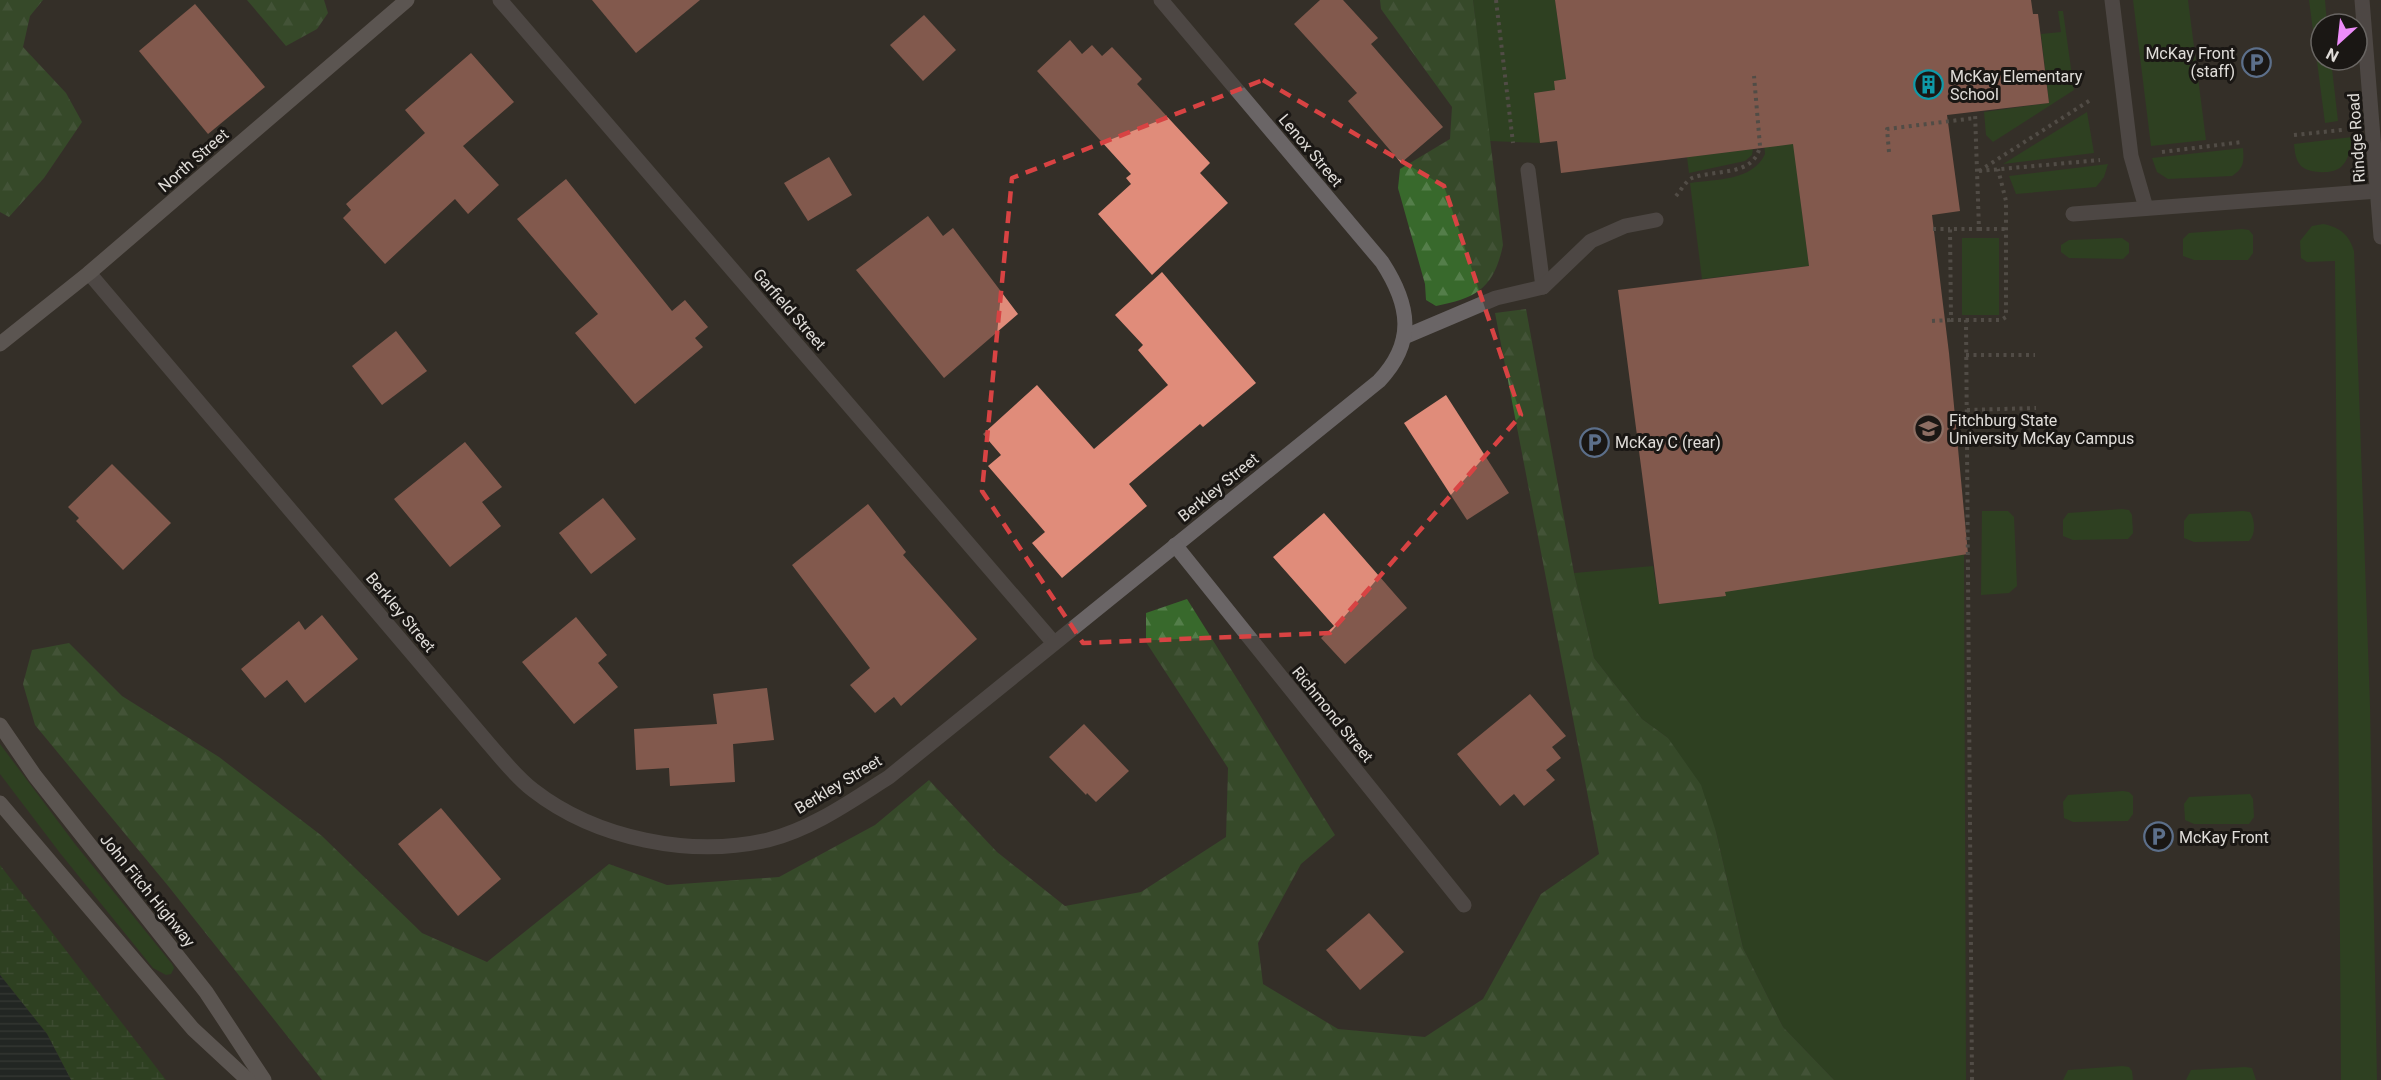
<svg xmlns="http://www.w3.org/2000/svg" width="2381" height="1080" viewBox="0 0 2381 1080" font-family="Roboto,sans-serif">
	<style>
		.grass { fill: #26541a }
		.forest { fill: url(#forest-firs) }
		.wetland { fill: url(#wetland-marsh) }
		.water { fill: url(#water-rules) }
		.building { fill: #e08c7a }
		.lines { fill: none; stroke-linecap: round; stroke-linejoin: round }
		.path { stroke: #74706a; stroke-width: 4; stroke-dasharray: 3 4.5; stroke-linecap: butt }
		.lane { stroke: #6a6566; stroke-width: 15 }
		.street { stroke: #6a6566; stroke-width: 15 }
		.secondary { stroke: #8b8383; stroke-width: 15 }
		.marked { fill: none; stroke: #d84343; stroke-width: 4.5; stroke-dasharray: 12 8; stroke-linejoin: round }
		.labels { text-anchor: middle; stroke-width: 6; stroke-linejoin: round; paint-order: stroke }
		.poi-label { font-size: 16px; fill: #e0ddd9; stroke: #1a1714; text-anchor: start }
		.street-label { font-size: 16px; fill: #e0ddd9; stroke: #1a1714 }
	</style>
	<defs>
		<pattern id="forest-firs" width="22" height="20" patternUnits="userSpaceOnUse" patternTransform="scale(1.5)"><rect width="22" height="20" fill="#38692c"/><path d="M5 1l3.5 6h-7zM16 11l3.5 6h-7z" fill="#547e4a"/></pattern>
		<pattern id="wetland-marsh" width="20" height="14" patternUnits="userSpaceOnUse" patternTransform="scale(1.5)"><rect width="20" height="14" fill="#26541a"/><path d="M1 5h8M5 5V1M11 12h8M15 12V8" fill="none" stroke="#456c3b"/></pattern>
		<pattern id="water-rules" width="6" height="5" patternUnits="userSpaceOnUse" patternTransform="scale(1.5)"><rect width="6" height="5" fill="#0c1c1d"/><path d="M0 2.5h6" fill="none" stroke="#2f3d3d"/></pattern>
	</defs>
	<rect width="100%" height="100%" fill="#342f28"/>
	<g class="grass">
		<polygon points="1473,0 1555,0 1566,79 1555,81 1555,90 1534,93 1540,143 1489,141"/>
		<polygon points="2133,0 2188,0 2206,140 2151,146"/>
		<polygon points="2309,0 2325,0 2327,24 2321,24 2321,60 2331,60 2338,121 2325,123"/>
		<polygon points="2058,11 2063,11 2074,90 1993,142 1986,135 1984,112 2049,103 2041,34 2061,32"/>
		<path d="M 1758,75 L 1882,153 L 1796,164 L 1809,266 L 1702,279 L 1690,183 C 1716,179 1753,181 1765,154 Z"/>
		<polygon points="2087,112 2094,153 2003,164"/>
		<path d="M 2352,137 C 2351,147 2349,160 2341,167 C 2332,175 2308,173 2301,166 C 2295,159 2295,152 2294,144 Z"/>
		<path d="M 2243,148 C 2244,162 2244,168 2232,176 L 2168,179 L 2157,172 L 2152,158 Z"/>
		<polygon points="1753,149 1752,155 1745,161 1689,173 1687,157"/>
		<polygon points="2108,164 2104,177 2096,187 2016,194 2009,176"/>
		<path d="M 2323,224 C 2339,227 2349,234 2354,251 L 2370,706 L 2377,1080 L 2341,1080 L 2335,261 L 2307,262 L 2301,258 L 2300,241 L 2312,226 Z"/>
		<polygon points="2242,229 2249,230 2253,235 2253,253 2248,260 2194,260 2183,256 2183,239 2189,233"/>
		<rect x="1962" y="238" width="37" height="77"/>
		<polygon points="2122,238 2129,243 2129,253 2123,259 2069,258 2061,252 2061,245 2069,240"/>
		<polygon points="2122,509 2129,510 2132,515 2133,533 2128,539 2073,540 2063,536 2063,520 2068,513"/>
		<polygon points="1982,511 2008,511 2014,517 2017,586 2009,593 1981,595"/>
		<path d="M 2243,511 L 2250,512 C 2255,519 2256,535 2249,541 L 2194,542 L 2184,538 L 2184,521 L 2189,514 Z"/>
		<polygon points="1964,554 1966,1080 1834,1080 1783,1027 1743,948 1716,832 1668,738 1642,719 1594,658 1574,573 1653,566 1659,604 1725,596 1724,577"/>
		<polygon points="0,744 75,844 172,964 174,968 171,974 166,975 153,968 60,853 0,774"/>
		<polygon points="2123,791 2129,792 2133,796 2133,814 2128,821 2073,822 2064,818 2063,802 2068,795"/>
		<polygon points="2250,794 2253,799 2254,817 2249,824 2194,824 2185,820 2184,804 2189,797"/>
		<polygon points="2122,1066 2129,1067 2132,1071 2133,1080 2063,1080 2068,1070"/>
		<polygon points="2245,1067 2252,1068 2256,1080 2186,1080 2191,1070"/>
	</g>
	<g class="forest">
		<polygon points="0,0 43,0 30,16 23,47 66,93 82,122 44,178 9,217 0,212"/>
		<polygon points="247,0 324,0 328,13 317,29 286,46"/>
		<path d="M 1380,0 L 1473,0 L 1503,245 C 1494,288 1477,298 1436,306 L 1426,300 L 1425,284 L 1398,188 L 1400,169 L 1450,139 L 1452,107 L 1381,9 Z"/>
		<polygon points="1526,309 1574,573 1594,658 1642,719 1668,738 1701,785 1716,832 1743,948 1783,1027 1834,1080 322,1080 169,887 35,725 23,684 32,650 69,643 122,696 219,757 322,836 422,933 487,962 609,864 667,885 779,877 875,825 929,780 997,852 1065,906 1141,892 1226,837 1228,768 1146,642 1146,613 1187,599 1335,835 1301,864 1258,943 1263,984 1338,1029 1425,1037 1483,999 1541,894 1599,854 1495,313"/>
	</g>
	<polygon class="wetland" points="0,865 166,1080 71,1080 47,1034 0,975"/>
	<polygon class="water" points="0,975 47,1034 71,1080 0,1080"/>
	<g class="building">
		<polygon points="592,0 700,0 636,53"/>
		<polygon points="1320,0 1343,0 1378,38 1371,44 1443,127 1401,163 1348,101 1357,93 1294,24"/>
		<polygon points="1555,0 2031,0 2033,14 2038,14 2049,103 1947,115 1960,211 1932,215 1949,353 1968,554 1725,592 1726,596 1659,604 1618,290 1809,266 1793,144 1561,173 1557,141 1540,143 1534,93 1555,90 1554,81 1566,79"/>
		<polygon points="195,4 265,87 208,134 139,51"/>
		<polygon points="924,15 956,50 923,81 890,45"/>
		<polygon points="1070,40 1082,54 1092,45 1102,56 1112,47 1142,79 1137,84 1210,163 1200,173 1228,203 1152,275 1098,214 1131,184 1126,178 1131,174 1037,71"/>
		<polygon points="471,53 514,102 463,146 499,185 468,214 455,199 385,264 343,218 351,210 346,204 425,133 405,110"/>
		<polygon points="829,157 852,195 808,221 784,183"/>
		<polygon points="566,179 672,311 685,300 708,327 695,338 703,347 635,404 575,333 598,314 517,219"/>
		<polygon points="928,216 943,236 953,228 1018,314 944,378 856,270"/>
		<polygon points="1162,272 1256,383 1203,427 1200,424 1129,484 1147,506 1062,578 1032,543 1045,532 988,466 1001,455 983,434 1037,385 1094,449 1168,385 1138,350 1143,345 1115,315"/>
		<polygon points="396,331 427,371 382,405 352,366"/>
		<polygon points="1446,395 1509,493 1467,520 1404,423"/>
		<polygon points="465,442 502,487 482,502 501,526 450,567 394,499"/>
		<polygon points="112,464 171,523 123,570 76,521 79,518 68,507"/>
		<polygon points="603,498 636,539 591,574 559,533"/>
		<polygon points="868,504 906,552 903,555 977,639 901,706 894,697 875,713 850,685 870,668 792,565"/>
		<polygon points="1324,513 1407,608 1345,664 1321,638 1334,626 1273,557"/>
		<polygon points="322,615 358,659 305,703 287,680 265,698 241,669 299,621 305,630"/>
		<polygon points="576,617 607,655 598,663 618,687 574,724 522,662"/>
		<polygon points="767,688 774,740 733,744 735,782 670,786 669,768 636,770 634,729 717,724 713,694"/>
		<polygon points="1530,694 1566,736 1552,747 1561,758 1546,770 1555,780 1524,806 1514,794 1500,806 1457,754"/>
		<polygon points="1084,724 1129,771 1096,802 1087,793 1086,795 1049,757"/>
		<polygon points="441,808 501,879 458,916 398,844"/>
		<polygon points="1369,913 1404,952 1360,990 1326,950"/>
	</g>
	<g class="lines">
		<g class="path">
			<polyline points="1496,0 1513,143"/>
			<polyline points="2294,135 2342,130"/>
			<polyline points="1889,152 1887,129 1975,118"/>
			<polyline points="2162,152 2242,142"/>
			<polyline points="1979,171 2092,99"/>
			<polyline points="1979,171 2100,160"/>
			<path d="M 1676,196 C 1681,190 1686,181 1692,178 C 1716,169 1754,177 1760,146 L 1754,76"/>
			<polyline points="1933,229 1950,229"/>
			<polyline points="1979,229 2006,229"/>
			<polyline points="1966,320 2001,320 2006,317 2006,201 1998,169"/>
			<polyline points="1932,321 1951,320"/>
			<polyline points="1966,355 2035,355"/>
			<polyline points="1967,410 2036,408"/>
			<polyline points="1972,1080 1966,320 1951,320 1950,229 1979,229 1975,112"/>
		</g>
		<g class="lane">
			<polyline points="2112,0 2131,156 2146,208"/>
			<polyline points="1528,170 1543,287"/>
			<polyline points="2073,214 2378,191"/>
			<polyline points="1404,337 1496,298 1543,287 1591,241 1625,226 1656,220"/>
		</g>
		<g class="street">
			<polyline points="500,0 1053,642"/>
			<polyline points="2362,0 2381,237"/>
			<path d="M 89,273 L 489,744 C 503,760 516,777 533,790 C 596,839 691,858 768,840 C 812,829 851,801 889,777 L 1379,381 C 1416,342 1410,305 1382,262 L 1161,0"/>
			<polyline points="1175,545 1464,905"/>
		</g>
		<g class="secondary">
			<polyline points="0,344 89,273 407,0"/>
			<polyline points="0,725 35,776 206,992 264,1080"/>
			<polyline points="0,803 193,1029 248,1080"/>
		</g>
	</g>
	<path d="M0 0H2381V1080H0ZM 1263,80 L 1444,186 L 1521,415 L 1330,633 L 1083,643 L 982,491 L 1012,178 Z" fill="#342f28" fill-opacity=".55" fill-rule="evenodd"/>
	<path class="marked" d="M 1263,80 L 1444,186 L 1521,415 L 1330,633 L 1083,643 L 982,491 L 1012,178 Z"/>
	<defs>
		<symbol id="parking-ring" viewBox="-11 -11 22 22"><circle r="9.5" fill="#1a1714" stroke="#5c6f8a" stroke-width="1.5"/><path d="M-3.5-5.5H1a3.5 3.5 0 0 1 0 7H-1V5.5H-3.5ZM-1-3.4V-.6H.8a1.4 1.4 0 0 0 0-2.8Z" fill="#5c6f8a"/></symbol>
		<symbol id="building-ring" viewBox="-11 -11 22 22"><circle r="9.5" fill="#1a1714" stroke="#0f9aa8" stroke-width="1.5"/><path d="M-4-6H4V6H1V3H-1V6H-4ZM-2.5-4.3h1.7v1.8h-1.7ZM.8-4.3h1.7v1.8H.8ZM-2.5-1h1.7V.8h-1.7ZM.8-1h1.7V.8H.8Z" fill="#0f9aa8"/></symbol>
		<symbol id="school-ring" viewBox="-11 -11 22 22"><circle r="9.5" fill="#1a1714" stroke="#8d6e63" stroke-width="1.5"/><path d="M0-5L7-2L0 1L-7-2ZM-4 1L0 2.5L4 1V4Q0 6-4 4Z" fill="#8d6e63"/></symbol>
	</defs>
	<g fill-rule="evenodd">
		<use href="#parking-ring" x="2240" y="46" width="33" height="33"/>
		<use href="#building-ring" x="1912" y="68" width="33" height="33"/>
		<use href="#school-ring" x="1912" y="412" width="33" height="33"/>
		<use href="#parking-ring" x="1578" y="426" width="33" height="33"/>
		<use href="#parking-ring" x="2142" y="820" width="33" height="33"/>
	</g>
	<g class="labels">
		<g class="poi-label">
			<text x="2235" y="59" text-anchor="end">McKay Front<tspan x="2235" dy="18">(staff)</tspan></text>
			<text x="1950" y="82">McKay Elementary<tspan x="1950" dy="18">School</tspan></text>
			<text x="1949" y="426">Fitchburg State<tspan x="1949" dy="18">University McKay Campus</tspan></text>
			<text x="1615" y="448">McKay C (rear)</text>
			<text x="2179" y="843">McKay Front</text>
		</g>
		<g class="street-label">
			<text transform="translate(2356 138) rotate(-94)" y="6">Rindge Road</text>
			<text transform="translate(1311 150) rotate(50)" y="6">Lenox Street</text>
			<text transform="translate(193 160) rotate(-41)" y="6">North Street</text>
			<text transform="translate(790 309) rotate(49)" y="6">Garfield Street</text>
			<text transform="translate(1218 487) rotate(-39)" y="6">Berkley Street</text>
			<text transform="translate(401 612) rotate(50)" y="6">Berkley Street</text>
			<text transform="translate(1333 714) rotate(51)" y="6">Richmond Street</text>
			<text transform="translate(838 784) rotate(-31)" y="6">Berkley Street</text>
			<text transform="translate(148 890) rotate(51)" y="6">John Fitch Highway</text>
		</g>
	</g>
	<g transform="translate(2339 42) rotate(207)"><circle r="28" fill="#1a1714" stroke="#696663" stroke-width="1.5"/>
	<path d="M0-4.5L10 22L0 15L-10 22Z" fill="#ed8cf9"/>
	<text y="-9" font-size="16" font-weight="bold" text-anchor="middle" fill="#e0ddd9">N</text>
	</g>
</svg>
